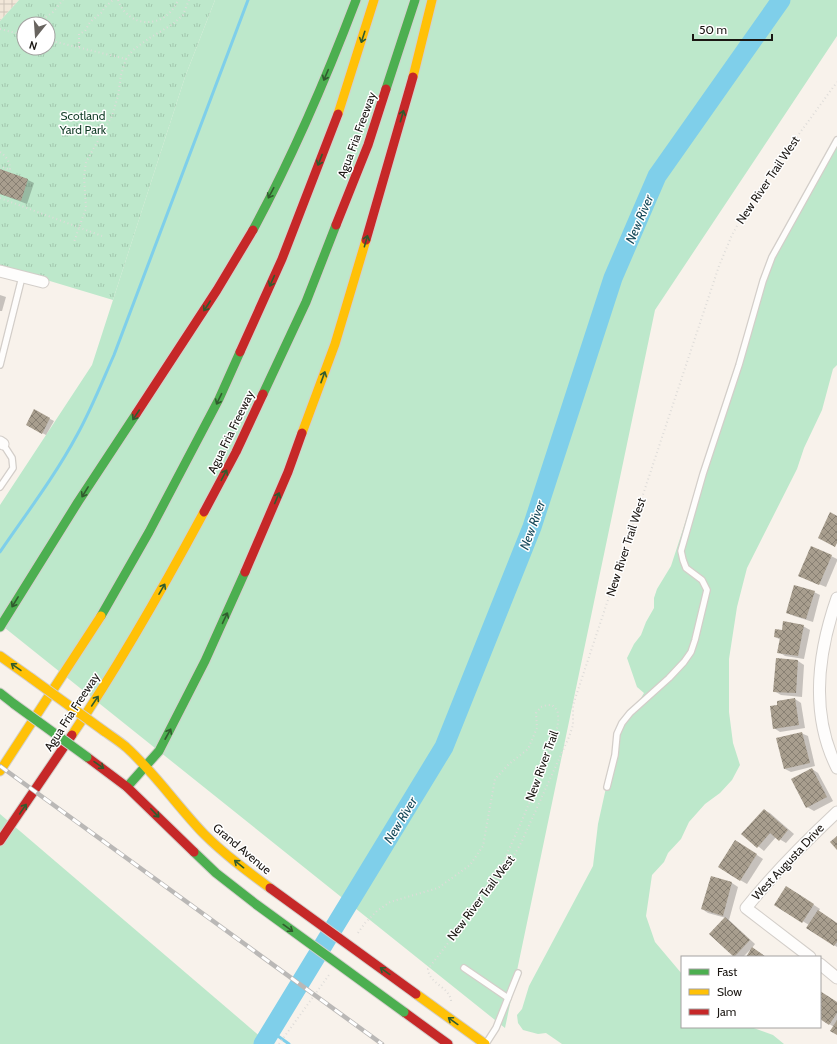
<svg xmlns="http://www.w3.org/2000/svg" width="837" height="1044" viewBox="0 0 837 1044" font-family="Cabin,sans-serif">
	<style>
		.industrial { fill: url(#industrial-grid) }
		.green { fill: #bde8cb }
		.park { fill: url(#park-tufts); fill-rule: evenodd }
		.shadow { fill: #0003 }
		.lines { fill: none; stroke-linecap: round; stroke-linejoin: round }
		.stream { stroke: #7fcfea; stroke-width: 3 }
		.river { stroke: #7fcfea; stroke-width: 19 }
		.building { fill: url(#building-cross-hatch) }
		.lane-casing { stroke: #d3cec9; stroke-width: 8 }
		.street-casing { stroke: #d3cec9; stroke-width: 13 }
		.fast-casing { stroke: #d4d0cd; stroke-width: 11 }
		.slow-casing { stroke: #d4d0cd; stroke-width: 11 }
		.jam-casing { stroke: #d4d0cd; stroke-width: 11 }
		.path { stroke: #dedcd9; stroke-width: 2; stroke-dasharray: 1 3; stroke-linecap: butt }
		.lane { stroke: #fefdfc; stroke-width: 5.5 }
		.street { stroke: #fefdfc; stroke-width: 11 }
		.fast { stroke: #4caf50; stroke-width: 9 }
		.slow { stroke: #ffc107; stroke-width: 9 }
		.jam { stroke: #c62828; stroke-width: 9 }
		.rail-casing { stroke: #bab8b6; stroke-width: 4.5 }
		.rail { stroke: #fff; stroke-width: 3; stroke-dasharray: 9; stroke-linecap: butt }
		.fast-bridge-casing { stroke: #d4d0cd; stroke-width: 11; stroke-linecap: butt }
		.slow-bridge-casing { stroke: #d4d0cd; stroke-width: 11; stroke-linecap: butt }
		.jam-bridge-casing { stroke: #d4d0cd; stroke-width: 11; stroke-linecap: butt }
		.fast-bridge { stroke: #4caf50; stroke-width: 9 }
		.slow-bridge { stroke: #ffc107; stroke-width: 9 }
		.jam-bridge { stroke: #c62828; stroke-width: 9 }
		.oneway { stroke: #315b2e }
		.labels { text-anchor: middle; stroke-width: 3; stroke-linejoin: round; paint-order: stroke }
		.park-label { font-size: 12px; fill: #133d28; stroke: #fff }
		.street-label { font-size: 12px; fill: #1b1713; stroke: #fff }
		.water-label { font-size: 13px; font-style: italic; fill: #184a5b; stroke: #fff }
	</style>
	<defs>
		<pattern id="industrial-grid" width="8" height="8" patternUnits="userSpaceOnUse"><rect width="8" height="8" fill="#f2e7d9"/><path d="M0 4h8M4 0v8" fill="none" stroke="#cfc5b9"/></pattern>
		<pattern id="park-tufts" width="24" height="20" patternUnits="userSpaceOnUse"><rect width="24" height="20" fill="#bde8cb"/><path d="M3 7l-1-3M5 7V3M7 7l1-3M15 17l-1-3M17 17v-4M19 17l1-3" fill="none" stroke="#a2c6ad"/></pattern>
		<pattern id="building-cross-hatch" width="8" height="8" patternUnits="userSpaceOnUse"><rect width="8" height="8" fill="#a89e8e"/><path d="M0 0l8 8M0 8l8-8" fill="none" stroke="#888073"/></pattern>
	</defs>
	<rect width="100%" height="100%" fill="#f8f2eb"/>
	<polygon class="industrial" points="0,0 19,0 0,21"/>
	<g class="green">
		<polygon points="215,0 837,0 837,36 655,310 505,1028 0,624 0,505 92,365 185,77"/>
		<polygon points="837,143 837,365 833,369 822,410 804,448 797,469 747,568 737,607 729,659 729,712 733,743 740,765 732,780 720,793 705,804 689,822 681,839 668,853 664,862 652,875 646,916 655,942 682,974 682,1027 751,1027 773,1035 784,1044 562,1044 546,1033 538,1034 523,1030 518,1023 517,1015 522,1009 529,986 593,866 598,824 617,738 644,693 637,687 627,658 634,644 641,635 646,622 654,608 654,598 657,589 671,566 761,290 777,250"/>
		<polygon points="0,814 269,1044 0,1044"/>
	</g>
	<path class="park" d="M 19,0 L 215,0 L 185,77 L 113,300 L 0,266 L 0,21 ZM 24,24 L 48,24 L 48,48 L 24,48 Z"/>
	<g class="shadow">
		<polygon points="0,170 28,180 34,183 27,204 0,194"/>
		<polygon points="0,295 6,297 2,311 0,311"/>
		<polygon points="35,411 54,421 46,435 27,425"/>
		<polygon points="831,556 837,559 837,561 826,587 806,579"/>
		<polygon points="814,592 820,595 813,622 794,616 787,613"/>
		<polygon points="803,626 810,630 804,659 785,656 779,652 781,640 775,637 782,631"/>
		<polygon points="798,661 804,665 802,697 781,695 774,691"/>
		<polygon points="795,699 801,703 805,728 780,732 774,728"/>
		<polygon points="801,733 808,736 815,766 791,772 785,769"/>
		<polygon points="812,769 818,773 833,801 814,811 807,807"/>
		<polygon points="764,810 770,813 794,834 786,843 776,837 764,851 743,834"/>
		<polygon points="742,845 763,859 747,884 740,880"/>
		<polygon points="711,877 732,883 738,887 729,920 755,944 752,948 766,957 747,957 751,950 750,950 743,957 736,957 710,934 726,918 708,913 702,909"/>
		<polygon points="793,891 820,909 818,912 837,924 837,947 807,928 809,925 776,905"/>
		<polygon points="820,992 837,1003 837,1034 834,1027 820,1018"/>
	</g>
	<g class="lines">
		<g class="stream">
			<path d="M 0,552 C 26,514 55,476 77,435 C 91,410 102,382 114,355 L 248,0"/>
			<polyline points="271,1031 289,1044"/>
		</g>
		<polyline class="river" points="263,1044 444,747 532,527 613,278 657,176 781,0"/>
	</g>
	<g class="building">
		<polygon points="0,169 28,179 21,201 0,194"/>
		<polygon points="34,409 50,418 42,434 26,425"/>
		<polygon points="830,512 837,516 837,543 835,547 818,538"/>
		<polygon points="811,546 832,555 819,585 798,576"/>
		<polygon points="794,585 815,591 806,619 786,613"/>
		<polygon points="783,621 804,625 798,656 777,653 780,638 774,637 775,629 782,630"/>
		<polygon points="776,658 798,660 796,693 773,692"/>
		<polygon points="795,698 799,725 773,729 770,706 777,705 777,701"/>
		<polygon points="802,732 810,763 784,769 776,738"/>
		<polygon points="812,768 827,797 806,808 791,779"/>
		<polygon points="764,809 788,830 779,841 770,833 757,848 741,834"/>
		<polygon points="837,836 837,850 830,842"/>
		<polygon points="735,840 757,854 740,881 718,867"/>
		<polygon points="711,876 732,882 723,916 701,909"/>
		<polygon points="786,886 814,904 802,923 774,905"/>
		<polygon points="818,910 837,923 837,942 834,946 806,928"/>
		<polygon points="725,917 750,940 734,957 709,934"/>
		<polygon points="752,947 766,957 746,957"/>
		<polygon points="820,991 837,1002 837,1013 829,1025 820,1019"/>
		<polygon points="837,1020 837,1035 830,1031"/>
	</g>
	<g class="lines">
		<defs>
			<g id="lane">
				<polyline points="0,365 22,277"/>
				<polyline points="0,487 13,468 12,458 3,444"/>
				<polyline points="607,787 615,755 617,734 622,723 630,713 669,678 684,662 691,652 695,640 707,590 702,580 686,568 683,560 681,551 703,474 739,365 763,281 772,257 837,140"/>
				<polyline points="464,968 508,998"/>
				<polyline points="487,1042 496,1028 518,973"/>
			</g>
			<g id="street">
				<polyline points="0,271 43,282"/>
				<polyline points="0,442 3,444"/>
				<path d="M 837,598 C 818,652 810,714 837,768"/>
				<path d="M 810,957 L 746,908 C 774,873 805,842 837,812"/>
				<polyline points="820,964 837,978"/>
			</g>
			<g id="fast">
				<polyline points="386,89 415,0"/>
				<path d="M 253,230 C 293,156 326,79 356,0"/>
				<polyline points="263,394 306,302 336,225"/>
				<polyline points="101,616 149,532 219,399 240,352"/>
				<polyline points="0,627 78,502 136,414"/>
				<polyline points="0,693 14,704"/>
				<polyline points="127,787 159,751 205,661 245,572"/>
				<polyline points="194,852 216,873 257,905"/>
			</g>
			<g id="slow">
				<polyline points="413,77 432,0"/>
				<polyline points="338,114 374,0"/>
				<polyline points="302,433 335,344 366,240"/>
				<polyline points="0,656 31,678"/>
				<path d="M 104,731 C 111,736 119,741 126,747 C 155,773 177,806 204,834 C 224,854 247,871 270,888"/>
				<path d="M 72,735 C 120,664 163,588 204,512"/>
				<polyline points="0,771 101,616"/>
				<polyline points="416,994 485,1044"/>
			</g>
			<g id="jam">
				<polyline points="336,225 368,145 386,89"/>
				<polyline points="366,240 413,77"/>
				<polyline points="240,352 282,259 338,114"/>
				<polyline points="136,414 217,290 253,230"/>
				<polyline points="204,512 236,452 263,394"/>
				<polyline points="245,572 288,472 302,433"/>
				<polyline points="87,757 127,787 194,852"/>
				<polyline points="0,841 72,735"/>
				<polyline points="404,1012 448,1044"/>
			</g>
		</defs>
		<use href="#lane" class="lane-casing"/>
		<use href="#street" class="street-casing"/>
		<use href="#fast" class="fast-casing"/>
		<use href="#slow" class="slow-casing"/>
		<use href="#jam" class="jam-casing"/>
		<g class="path">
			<path d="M 118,0 C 129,30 166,29 178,0"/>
			<polyline points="36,24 53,12 63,0"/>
			<polyline points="0,29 24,35"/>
			<polyline points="48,40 126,59 121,75 118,96 112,116 86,162 84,176 86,208 74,242"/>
			<polyline points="79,47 79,34 85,31 90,22 101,13 105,7 113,0"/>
			<polyline points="126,59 133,50 148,39 173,24 183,15 189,0"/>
			<path d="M 0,152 C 7,157 10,162 10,170 L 0,166"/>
			<polyline points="0,198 102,236"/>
			<path d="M 358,933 L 365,923 L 377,911 L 390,902 L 438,888 L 470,865 L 483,846 L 495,779 L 509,764 L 528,749 L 537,728 L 536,713 L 541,707 L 547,705 L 552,705 C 555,708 558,710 558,715 C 560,727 550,750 545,762 C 530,803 513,843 493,882"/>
			<path d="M 451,1001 C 450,987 429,984 428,969 L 509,864 L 521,843 L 569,737 L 573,725 L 573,706 L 576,696 L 719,266 L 732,235 L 744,213 L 761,186 L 837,82"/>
			<polyline points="279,1044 329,975"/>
		</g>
		<use href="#lane" class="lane"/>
		<use href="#street" class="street"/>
		<use href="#fast" class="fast"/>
		<use href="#slow" class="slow"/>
		<use href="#jam" class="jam"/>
		<defs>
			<polyline id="rail" points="0,766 382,1044"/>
		</defs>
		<use href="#rail" class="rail-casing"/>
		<use href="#rail" class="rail"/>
		<defs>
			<g id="fast-bridge">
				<polyline points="14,704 87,757"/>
				<polyline points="257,905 404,1012"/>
			</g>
			<polyline id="slow-bridge" points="31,678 104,731"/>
			<polyline id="jam-bridge" points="270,888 416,994"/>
		</defs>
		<use href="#fast-bridge" class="fast-bridge-casing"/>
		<use href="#slow-bridge" class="slow-bridge-casing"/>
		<use href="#jam-bridge" class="jam-bridge-casing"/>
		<use href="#fast-bridge" class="fast-bridge"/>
		<use href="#slow-bridge" class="slow-bridge"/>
		<use href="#jam-bridge" class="jam-bridge"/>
	</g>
	<defs><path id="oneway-shaft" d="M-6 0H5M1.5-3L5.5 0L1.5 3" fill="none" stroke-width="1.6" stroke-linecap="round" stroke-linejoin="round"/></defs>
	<g class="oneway">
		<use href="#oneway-shaft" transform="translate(363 37) rotate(108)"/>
		<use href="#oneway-shaft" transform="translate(326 75) rotate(113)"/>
		<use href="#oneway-shaft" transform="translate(402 116) rotate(-74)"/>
		<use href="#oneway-shaft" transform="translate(320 160) rotate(111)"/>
		<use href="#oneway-shaft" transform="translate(271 193) rotate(118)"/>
		<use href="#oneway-shaft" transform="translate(366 241) rotate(-74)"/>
		<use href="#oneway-shaft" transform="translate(272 281) rotate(114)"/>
		<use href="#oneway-shaft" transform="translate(207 306) rotate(123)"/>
		<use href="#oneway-shaft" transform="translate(323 377) rotate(-70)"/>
		<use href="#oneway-shaft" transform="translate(219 399) rotate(116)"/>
		<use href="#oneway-shaft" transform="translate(136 415) rotate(124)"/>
		<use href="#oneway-shaft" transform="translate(224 475) rotate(-62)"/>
		<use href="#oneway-shaft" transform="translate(85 492) rotate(122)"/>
		<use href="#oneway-shaft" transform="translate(277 498) rotate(-67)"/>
		<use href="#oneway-shaft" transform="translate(162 589) rotate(-60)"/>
		<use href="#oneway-shaft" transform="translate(15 602) rotate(122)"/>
		<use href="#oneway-shaft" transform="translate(225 618) rotate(-65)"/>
		<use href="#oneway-shaft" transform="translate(16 667) rotate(-145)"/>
		<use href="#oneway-shaft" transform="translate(95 701) rotate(-56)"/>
		<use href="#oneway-shaft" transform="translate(168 734) rotate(-61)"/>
		<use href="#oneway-shaft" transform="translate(99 765) rotate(35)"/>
		<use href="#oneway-shaft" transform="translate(23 809) rotate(-56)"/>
		<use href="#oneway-shaft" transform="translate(155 813) rotate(46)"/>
		<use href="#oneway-shaft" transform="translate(239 864) rotate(-141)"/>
		<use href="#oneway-shaft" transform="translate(288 928) rotate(36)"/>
		<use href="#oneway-shaft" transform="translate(385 971) rotate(-144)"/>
		<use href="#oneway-shaft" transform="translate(453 1021) rotate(-144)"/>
	</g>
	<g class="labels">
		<g class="park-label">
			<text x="83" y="120">Scotland<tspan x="83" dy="14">Yard Park</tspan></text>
		</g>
		<g class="street-label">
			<text transform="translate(357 135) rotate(-70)" y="4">Agua Fria Freeway</text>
			<text transform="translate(768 180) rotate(-56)" y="4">New River Trail West</text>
			<text transform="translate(231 432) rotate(-64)" y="4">Agua Fria Freeway</text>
			<text transform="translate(626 547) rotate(-72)" y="4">New River Trail West</text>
			<text transform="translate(72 712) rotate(-57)" y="4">Agua Fria Freeway</text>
			<text transform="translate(542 766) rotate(-70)" y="4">New River Trail</text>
			<text transform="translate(242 849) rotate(40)" y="4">Grand Avenue</text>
			<text transform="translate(788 862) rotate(-47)" y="4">West Augusta Drive</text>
			<text transform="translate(481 898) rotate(-53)" y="4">New River Trail West</text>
		</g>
		<g class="water-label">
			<text transform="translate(639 219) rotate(-67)" y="5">New River</text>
			<text transform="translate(532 525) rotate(-70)" y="5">New River</text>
			<text transform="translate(400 820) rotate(-59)" y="5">New River</text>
		</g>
	</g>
	<rect x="681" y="956" width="140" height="72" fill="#ffffff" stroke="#a4a2a1"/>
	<rect x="689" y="969" width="20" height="6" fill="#4caf50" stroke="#a4a2a1"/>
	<text x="717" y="976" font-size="12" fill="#1b1713">Fast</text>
	<rect x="689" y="989" width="20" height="6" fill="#ffc107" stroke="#a4a2a1"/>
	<text x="717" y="996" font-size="12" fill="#1b1713">Slow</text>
	<rect x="689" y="1009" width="20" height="6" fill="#c62828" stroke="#a4a2a1"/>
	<text x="717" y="1016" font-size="12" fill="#1b1713">Jam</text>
	<g transform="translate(36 36) rotate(197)"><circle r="19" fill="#ffffff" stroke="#a4a2a1"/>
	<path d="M0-3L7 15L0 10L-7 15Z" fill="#68645f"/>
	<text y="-6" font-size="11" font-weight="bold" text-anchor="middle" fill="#1b1713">N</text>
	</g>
	<path d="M693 34v6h79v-6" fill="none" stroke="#1b1713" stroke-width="2"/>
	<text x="699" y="34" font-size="12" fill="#1b1713" stroke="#ffffff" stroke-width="3" paint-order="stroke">50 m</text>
</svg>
